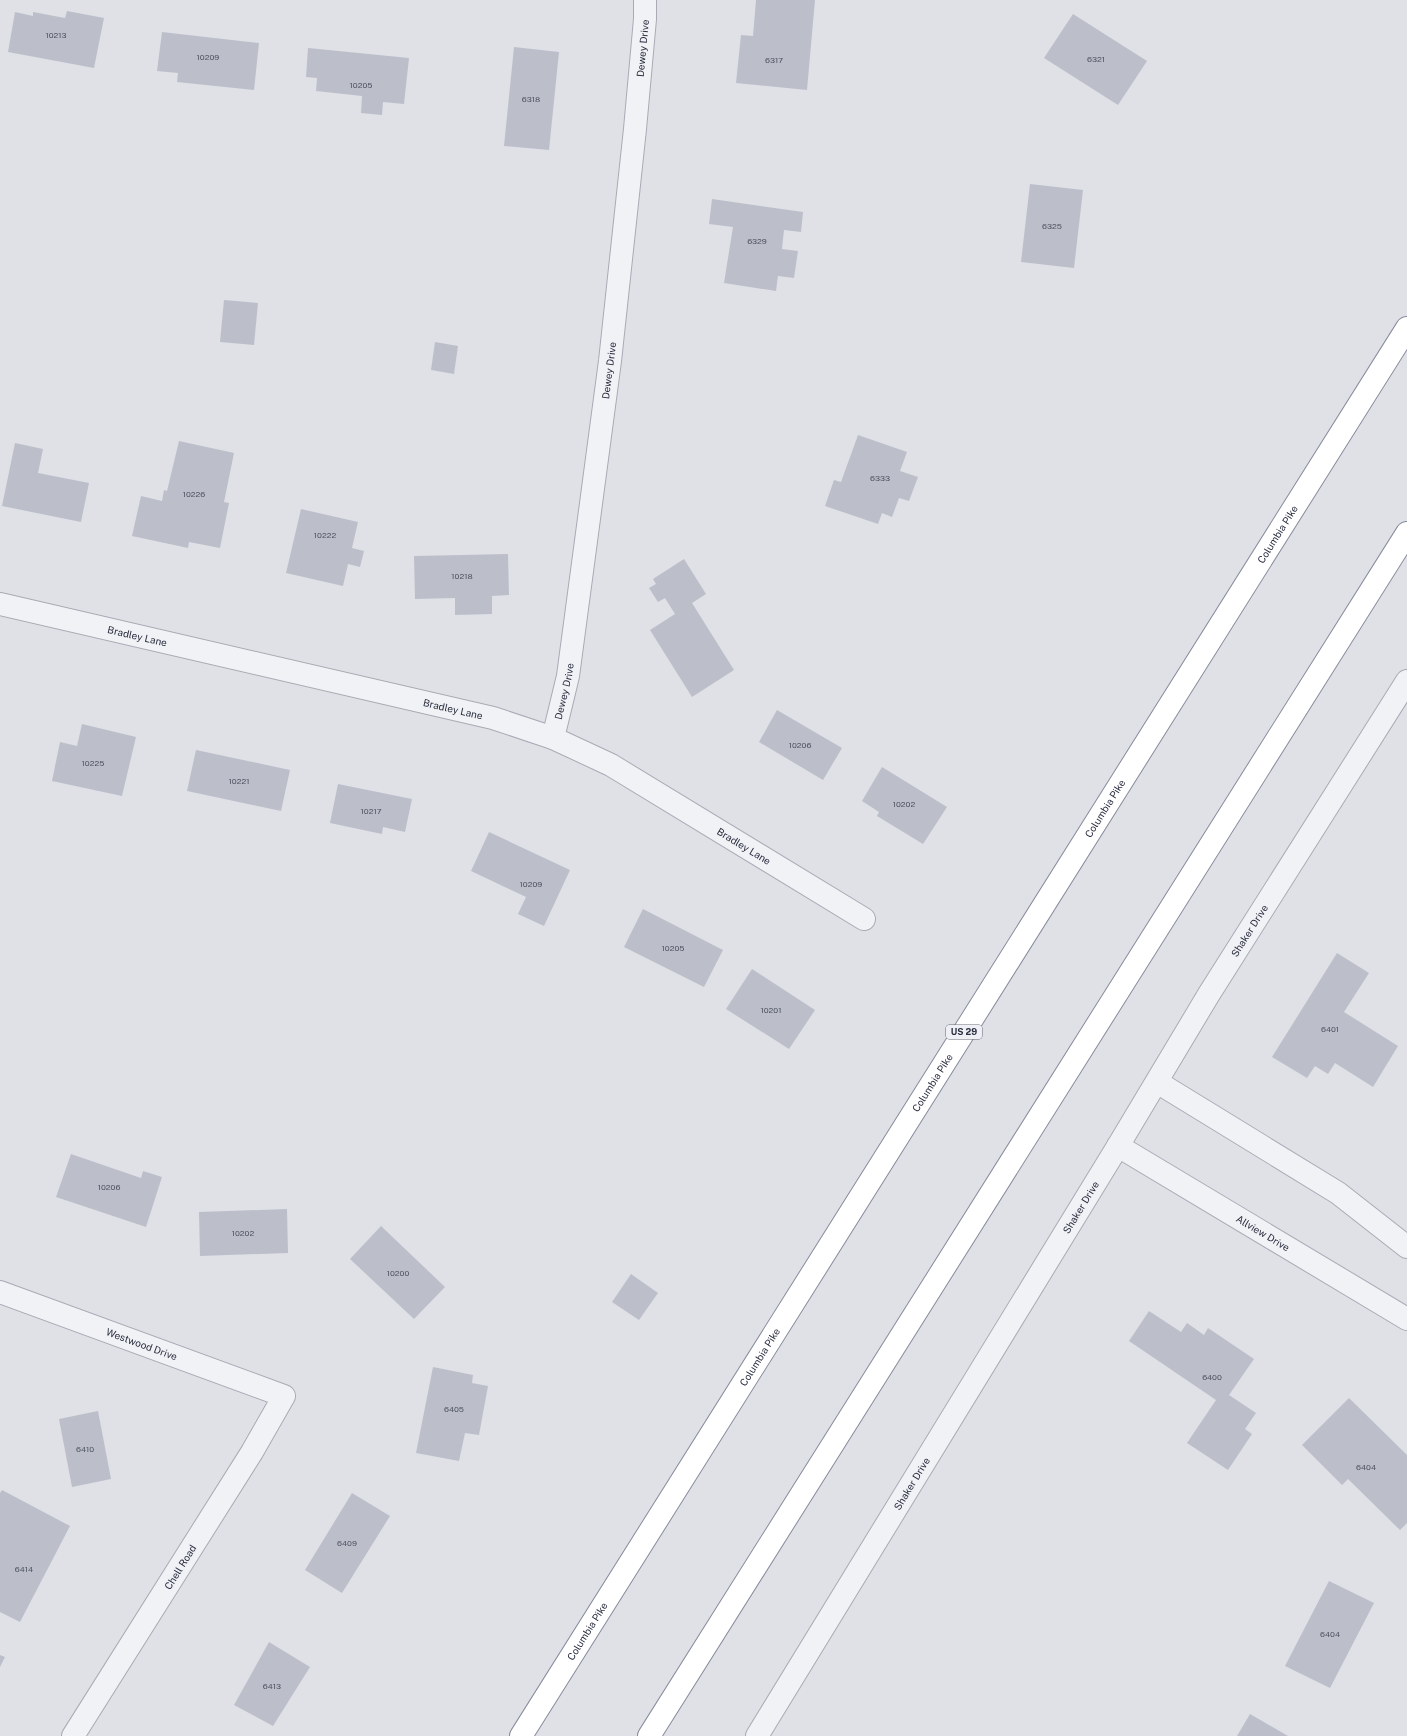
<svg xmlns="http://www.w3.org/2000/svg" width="1407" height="1736" viewBox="0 0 1407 1736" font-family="'Public Sans',sans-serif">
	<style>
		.building { fill: #bcbfca }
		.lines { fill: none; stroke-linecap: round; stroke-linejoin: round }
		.minor-casing { stroke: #a8abb4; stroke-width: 24 }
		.motorway-casing { stroke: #878c9d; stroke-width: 24 }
		.minor { stroke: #f1f2f6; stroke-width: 22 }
		.motorway { stroke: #fff; stroke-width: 22 }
		.labels { text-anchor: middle; stroke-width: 3.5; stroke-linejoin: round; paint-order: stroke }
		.number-label { font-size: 8px; fill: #4e5261 }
		.shield { fill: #eef0f5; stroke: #646875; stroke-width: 1 }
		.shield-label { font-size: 9px; font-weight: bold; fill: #292d3e }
		.street-label { font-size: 10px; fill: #292d3e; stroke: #eef0f5 }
	</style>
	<rect width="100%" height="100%" fill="#dfe1e7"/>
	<g class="building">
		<polygon points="756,0 815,0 807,90 736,83 741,35 753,36"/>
		<polygon points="67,11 104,18 94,68 8,52 15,12 33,16 33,12 65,18"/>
		<polygon points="1073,14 1147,61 1118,105 1044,58"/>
		<polygon points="162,32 259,43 254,90 177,82 178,73 157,71"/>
		<polygon points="514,47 559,52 549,150 504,146"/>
		<polygon points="308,48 409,58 404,104 383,102 382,115 361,113 362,96 316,91 317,78 306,77"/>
		<polygon points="1030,184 1083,190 1074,268 1021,262"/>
		<polygon points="712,199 803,212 801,232 784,230 782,249 798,251 794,278 778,276 776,291 724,283 733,227 709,224"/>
		<polygon points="224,300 258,303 254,345 220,342"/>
		<polygon points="435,342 458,346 454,374 431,370"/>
		<polygon points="858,435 907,452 900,471 918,477 909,501 899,498 892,517 882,513 878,524 825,506 834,480 841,482"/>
		<polygon points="179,441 234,453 224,502 229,503 220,548 189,542 188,548 132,536 141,496 162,501 164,490 167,491"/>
		<polygon points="15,443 43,449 38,473 89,483 81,522 2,506"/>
		<polygon points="301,509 358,522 352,548 364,551 360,567 348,564 343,586 286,573"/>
		<polygon points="508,554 509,595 492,596 492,614 455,615 455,598 415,599 414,556"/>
		<polygon points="684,559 706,594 692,603 734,670 692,697 650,630 675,614 665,598 658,602 649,588 656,584 653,579"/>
		<polygon points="777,710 842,748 823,780 759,742"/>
		<polygon points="82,724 136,737 122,796 52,781 60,742 77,746"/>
		<polygon points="196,750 290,770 281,811 187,791"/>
		<polygon points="882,767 947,807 923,844 877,816 879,812 862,801"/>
		<polygon points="338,784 412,799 405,832 383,827 382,834 330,823"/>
		<polygon points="489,832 570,870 544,926 518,914 526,897 471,871"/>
		<polygon points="643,909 723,950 704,987 624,947"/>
		<polygon points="1337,953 1369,973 1344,1012 1398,1046 1373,1087 1335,1063 1328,1074 1315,1066 1307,1078 1272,1057"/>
		<polygon points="752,969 815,1010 789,1049 726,1009"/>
		<polygon points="71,1154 141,1178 143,1171 162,1177 146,1227 56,1197"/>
		<polygon points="287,1209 288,1253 200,1256 199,1212"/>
		<polygon points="381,1226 445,1287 414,1319 350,1259"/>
		<polygon points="631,1274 658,1293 639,1320 612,1302"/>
		<polygon points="1149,1311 1181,1332 1187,1323 1204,1335 1208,1328 1254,1359 1229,1395 1256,1413 1245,1429 1252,1434 1228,1470 1187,1443 1216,1400 1129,1341"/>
		<polygon points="433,1367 473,1375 472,1383 488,1386 479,1435 465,1433 459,1461 416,1453"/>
		<polygon points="1349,1398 1407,1455 1407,1523 1400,1530 1348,1479 1342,1485 1302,1445"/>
		<polygon points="98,1411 111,1479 72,1487 59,1419"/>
		<polygon points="2,1490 70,1526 20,1622 0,1612 0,1493"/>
		<polygon points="352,1493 390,1516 342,1593 305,1570"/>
		<polygon points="1329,1581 1374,1603 1330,1688 1285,1666"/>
		<polygon points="269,1642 310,1667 273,1726 234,1705"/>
		<polygon points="0,1655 5,1657 0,1667"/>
		<polygon points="1250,1714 1288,1736 1237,1736"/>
	</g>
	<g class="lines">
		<defs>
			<g id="minor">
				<path id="s1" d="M 0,604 L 493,718 L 553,738 L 611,765 L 864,919"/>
				<path id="s2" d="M 553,738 L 568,676 L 610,361 L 635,129 L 645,19 L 645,0"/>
				<polyline points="1157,1082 1338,1193 1407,1247"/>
				<path id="s3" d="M 1118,1146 L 1407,1319"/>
				<path id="s4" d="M 0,1292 L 284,1396 L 252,1452 L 73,1736"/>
				<path id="s5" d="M 757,1736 L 1118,1146 L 1209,994 L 1407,681"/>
			</g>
			<g id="motorway">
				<path id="s6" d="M 521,1736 L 1407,328"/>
				<polyline points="649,1736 1407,533"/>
			</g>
		</defs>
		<use href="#minor" class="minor-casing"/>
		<use href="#motorway" class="motorway-casing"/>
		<use href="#minor" class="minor"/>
		<use href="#motorway" class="motorway"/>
	</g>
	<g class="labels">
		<g class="number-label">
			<text x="56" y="38">10213</text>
			<text x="208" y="60">10209</text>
			<text x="1096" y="62">6321</text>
			<text x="774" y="63">6317</text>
			<text x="361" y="88">10205</text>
			<text x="531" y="102">6318</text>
			<text x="1052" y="229">6325</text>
			<text x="757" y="244">6329</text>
			<text x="880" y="481">6333</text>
			<text x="194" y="497">10226</text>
			<text x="325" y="538">10222</text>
			<text x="462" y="579">10218</text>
			<text x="800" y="748">10206</text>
			<text x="93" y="766">10225</text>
			<text x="239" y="784">10221</text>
			<text x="904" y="807">10202</text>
			<text x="371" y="814">10217</text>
			<text x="531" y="887">10209</text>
			<text x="673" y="951">10205</text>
			<text x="771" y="1013">10201</text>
			<text x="1330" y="1032">6401</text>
			<text x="109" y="1190">10206</text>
			<text x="243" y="1236">10202</text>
			<text x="398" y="1276">10200</text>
			<text x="1212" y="1380">6400</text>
			<text x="454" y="1412">6405</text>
			<text x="85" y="1452">6410</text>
			<text x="1366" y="1470">6404</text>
			<text x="347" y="1546">6409</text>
			<text x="24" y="1572">6414</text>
			<text x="1330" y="1637">6404</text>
			<text x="272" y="1689">6413</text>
		</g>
		<rect class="shield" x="946" y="1025" width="36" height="14" rx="3"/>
		<g class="shield-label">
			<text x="964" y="1035">US 29</text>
		</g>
		<g class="street-label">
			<text dy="4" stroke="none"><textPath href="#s2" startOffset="696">Dewey Drive</textPath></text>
			<text dy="4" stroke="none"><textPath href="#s2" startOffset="372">Dewey Drive</textPath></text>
			<text dy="4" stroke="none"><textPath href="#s6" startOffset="1420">Columbia Pike</textPath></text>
			<text dy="4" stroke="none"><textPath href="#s1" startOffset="141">Bradley Lane</textPath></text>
			<text dy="4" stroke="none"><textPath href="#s2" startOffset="48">Dewey Drive</textPath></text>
			<text dy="4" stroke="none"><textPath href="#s1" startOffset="465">Bradley Lane</textPath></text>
			<text dy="4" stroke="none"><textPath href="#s6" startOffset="1096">Columbia Pike</textPath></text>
			<text dy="4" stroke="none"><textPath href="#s1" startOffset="789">Bradley Lane</textPath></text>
			<text dy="4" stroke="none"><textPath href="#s5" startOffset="944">Shaker Drive</textPath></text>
			<text dy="4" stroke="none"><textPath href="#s6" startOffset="772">Columbia Pike</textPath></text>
			<text dy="4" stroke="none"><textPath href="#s5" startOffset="620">Shaker Drive</textPath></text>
			<text dy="4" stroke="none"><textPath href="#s3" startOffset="169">Allview Drive</textPath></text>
			<text dy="4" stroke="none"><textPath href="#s4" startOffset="151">Westwood Drive</textPath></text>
			<text dy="4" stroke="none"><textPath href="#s6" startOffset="448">Columbia Pike</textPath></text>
			<text dy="4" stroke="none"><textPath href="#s5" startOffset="296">Shaker Drive</textPath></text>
			<text transform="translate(180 1567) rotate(-58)" y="4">Chell Road</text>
			<text dy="4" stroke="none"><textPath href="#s6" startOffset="124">Columbia Pike</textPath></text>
		</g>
	</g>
</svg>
